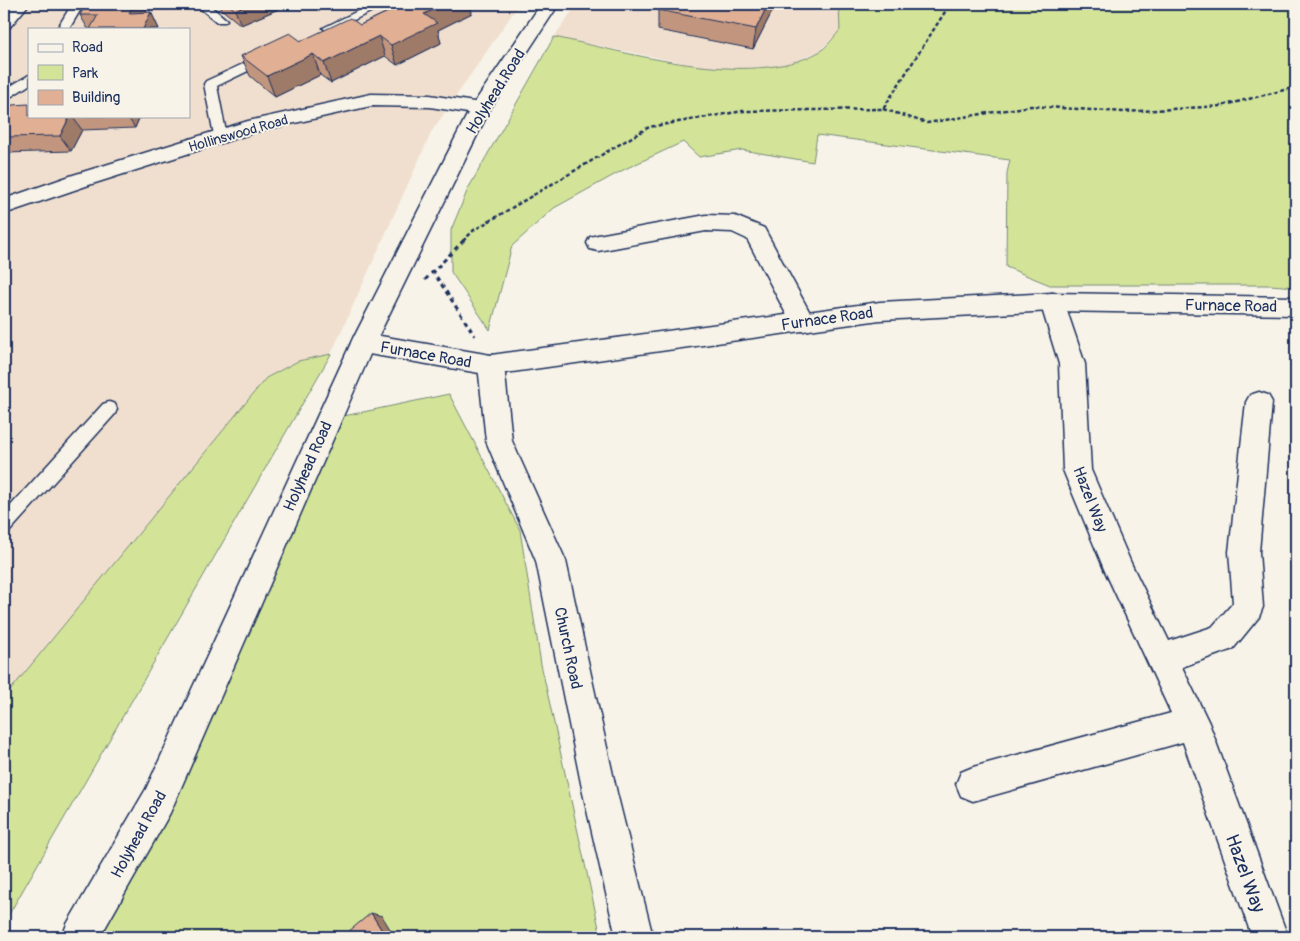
<svg xmlns="http://www.w3.org/2000/svg" width="1300" height="941" viewBox="0 0 1300 941" font-family="Pangolin,sans-serif">
	<style>
		.built { fill: #f0dfce; fill-rule: evenodd }
		.green { fill: #d3e498; stroke: #778a7b }
		.lines { fill: none; stroke-linecap: round; stroke-linejoin: round }
		.service-casing { stroke: #1b2f5e; stroke-width: 3 }
		.minor-casing { stroke: #1b2f5e; stroke-width: 3 }
		.tertiary-casing { stroke: #1b2f5e; stroke-width: 3 }
		.secondary-casing { stroke: #1b2f5e; stroke-width: 3 }
		.path-far1 { stroke: #1b2f5e; stroke-width: 2.5; stroke-dasharray: 4 2.5; stroke-linecap: butt }
		.path { stroke: #1b2f5e; stroke-width: 3; stroke-dasharray: 4.5 4; stroke-linecap: butt }
		.service { fill: #f7f3e8; fill-rule: evenodd }
		.minor { fill: #f7f3e8; fill-rule: evenodd }
		.tertiary { fill: #f7f3e8; fill-rule: evenodd }
		.secondary { fill: #f7f3e8; fill-rule: evenodd }
		.wall { fill: #c2967e; stroke: #1b2f5e }
		.shaded-wall { fill: #9e7a67; stroke: #1b2f5e }
		.building { fill: #e1af93; stroke: #1b2f5e }
		.labels { text-anchor: middle; stroke-width: 4; stroke-linejoin: round; paint-order: stroke }
		.far-street-label { font-size: 14px; fill: #1b2f5e; stroke: #f7f3e8 }
		.street-label { font-size: 16px; fill: #1b2f5e; stroke: #f7f3e8 }
		.near-street-label { font-size: 19px; fill: #1b2f5e; stroke: #f7f3e8 }
	</style>
	<rect width="100%" height="100%" fill="#f7f3e8"/>
	<filter id="ink" filterUnits="userSpaceOnUse"><feTurbulence type="fractalNoise" baseFrequency=".02" numOctaves="2"/><feDisplacementMap in="SourceGraphic" scale="10" xChannelSelector="R" yChannelSelector="G"/><feConvolveMatrix kernelMatrix="1 2 1 2 8 2 1 2 1" color-interpolation-filters="sRGB"/></filter>
	<g filter="url(#ink)">
		<g class="built">
			<path d="M 4,4 L 519,4 L 432,131 L 331,354 L 298,361 L 266,378 L 4,698 ZM 29,29 L 189,29 L 189,116 L 29,116 Z"/>
			<polygon points="577,4 839,4 840,30 820,51 785,65 739,69 699,66 554,37"/>
		</g>
		<g class="green">
			<path d="M 839,4 L 1296,4 L 1296,287 L 1270,285 L 1050,285 L 1006,267 L 1007,173 L 1010,160 L 817,135 L 813,162 L 742,150 L 699,157 L 683,142 L 625,169 L 554,208 L 512,246 L 490,330 L 451,272 L 451,230 L 468,189 L 554,37 C 627,52 750,90 819,52 C 827,47 834,37 840,30 Z"/>
			<polygon points="331,354 4,923 4,698 266,378 298,361"/>
			<polygon points="449,394 520,530 541,664 601,937 100,937 169,813 344,416"/>
		</g>
		<g class="lines">
			<defs>
				<g id="service">
					<polygon points="72,4 84,4 69,29 57,29"/>
					<polygon points="195,4 208,4 227,20 225,22 217,22"/>
					<polygon points="372,4 387,4 333,30 329,32 323,28"/>
					<polygon points="267,53 271,54 273,57 271,60 217,86 227,137 220,141 215,140 204,84 206,81"/>
					<polygon points="29,75 29,85 12,96 4,96 4,90"/>
					<polygon points="109,402 115,404 117,409 115,414 10,531 4,533 4,513 103,404"/>
				</g>
				<g id="minor">
					<polygon points="11,4 29,4 10,27 4,28 4,12"/>
					<polygon points="371,94 430,95 480,103 487,105 490,109 487,113 480,115 430,107 371,106 259,131 89,185 4,214 4,199 73,175 248,121"/>
					<polygon points="706,215 735,216 764,228 815,322 812,329 803,331 794,329 747,239 732,232 706,231 598,251 590,249 587,243 590,237 598,235"/>
					<polygon points="1052,293 1060,296 1064,302 1085,364 1091,470 1131,563 1169,641 1212,627 1233,603 1229,552 1246,402 1250,395 1259,392 1268,395 1272,402 1259,552 1263,607 1259,617 1233,649 1182,667 1209,723 1288,937 1252,937 1183,742 973,801 961,796 956,784 961,772 973,767 1171,713 1104,569 1063,470 1059,364 1040,302 1044,296"/>
					<polygon points="491,355 500,358 504,365 512,441 566,561 617,793 653,937 616,937 583,793 536,561 486,441 478,365 482,358"/>
				</g>
				<polygon id="tertiary" points="1052,293 1296,297 1296,315 1052,311 880,320 491,375 363,353 354,350 351,343 354,336 363,333 491,355 880,302"/>
				<polygon id="secondary" points="541,4 559,4 490,109 375,343 170,813 100,937 62,937 67,924 146,789 351,343 470,109"/>
			</defs>
			<use href="#service" class="service-casing"/>
			<use href="#minor" class="minor-casing"/>
			<use href="#tertiary" class="tertiary-casing"/>
			<use href="#secondary" class="secondary-casing"/>
			<g class="path-far1">
				<polyline points="883,109 927,123 1031,106 1124,112 1221,106 1296,87"/>
				<polyline points="463,241 474,230 649,127 743,111 883,109 950,4"/>
			</g>
			<g class="path">
				<polyline points="432,270 475,336"/>
				<polyline points="425,280 464,240"/>
			</g>
			<use href="#service" class="service"/>
			<use href="#minor" class="minor"/>
			<use href="#tertiary" class="tertiary"/>
			<use href="#secondary" class="secondary"/>
		</g>
		<g class="wall">
			<polygon points="150,4 145,13 151,12 159,29 88,29 80,15"/>
			<polygon points="215,4 281,4 283,7 241,25"/>
			<polygon points="397,4 470,4 472,13 438,30 441,43 397,65 385,56 331,83 320,75 275,97 250,76 241,56 360,25 398,7"/>
			<polygon points="776,4 753,49 658,30 658,10"/>
			<polygon points="29,116 140,116 135,128 82,130 71,151 5,153 4,151 4,119"/>
		</g>
		<g class="shaded-wall">
			<polygon points="134,4 150,4 137,29 129,13"/>
			<polygon points="248,4 281,4 283,7 241,25 235,10"/>
			<polygon points="446,4 470,4 472,13 438,30 441,43 397,65 391,45 424,14"/>
			<polygon points="768,4 776,4 753,49 756,29"/>
			<polygon points="151,12 159,29 143,29"/>
			<polygon points="379,36 385,56 331,83 324,63"/>
			<polygon points="313,54 320,75 275,97 267,76"/>
			<polygon points="70,116 72,116 82,130 71,151 60,136"/>
			<polygon points="127,116 140,116 135,128"/>
			<polygon points="371,913 382,916 395,937 386,937"/>
		</g>
		<g class="building">
			<polygon points="86,4 134,4 129,13 151,12 143,29 90,29 98,15 80,15"/>
			<polygon points="228,4 248,4 235,10"/>
			<polygon points="405,4 446,4 424,14 437,23 391,45 379,36 324,63 313,54 267,76 241,56 290,33 301,41 350,18 360,25"/>
			<polygon points="662,4 768,4 756,29 658,10"/>
			<polygon points="29,104 29,116 70,116 60,136 4,137 4,119 12,105"/>
			<polygon points="371,913 386,937 342,937"/>
		</g>
	</g>
	<g class="labels">
		<g class="far-street-label">
			<text transform="translate(238 133) rotate(-16)" y="5">Hollinswood Road</text>
		</g>
		<g class="street-label">
			<text transform="translate(495 91) rotate(-58)" y="6">Holyhead Road</text>
			<text transform="translate(1231 305) rotate(1)" y="6">Furnace Road</text>
			<text transform="translate(827 318) rotate(-8)" y="6">Furnace Road</text>
			<text transform="translate(426 354) rotate(10)" y="6">Furnace Road</text>
			<text transform="translate(307 466) rotate(-66)" y="6">Holyhead Road</text>
			<text transform="translate(1091 499) rotate(69)" y="6">Hazel Way</text>
			<text transform="translate(569 648) rotate(78)" y="6">Church Road</text>
			<text transform="translate(138 834) rotate(-61)" y="6">Holyhead Road</text>
		</g>
		<g class="near-street-label">
			<text transform="translate(1246 873) rotate(70)" y="7">Hazel Way</text>
		</g>
	</g>
	<rect width="1300" height="941" fill="none" stroke="#f7f3e8" stroke-width="20"/>
	<rect x="10" y="10" width="1280" height="921" fill="none" stroke="#1b2f5e" stroke-width="2" filter="url(#ink)"/>
	<rect x="28" y="28" width="162" height="90" fill="#f7f3e8" stroke="#9fa5b1"/>
	<rect x="38" y="44" width="25" height="8" fill="#f7f3e8" stroke="#9fa5b1"/>
	<text x="72" y="52" font-size="15" fill="#1b2f5e">Road</text>
	<rect x="38" y="65" width="25" height="15" fill="#d3e498" stroke="#9fa5b1"/>
	<text x="72" y="78" font-size="15" fill="#1b2f5e">Park</text>
	<rect x="38" y="90" width="25" height="15" fill="#e1af93" stroke="#9fa5b1"/>
	<text x="72" y="102" font-size="15" fill="#1b2f5e">Building</text>
</svg>
